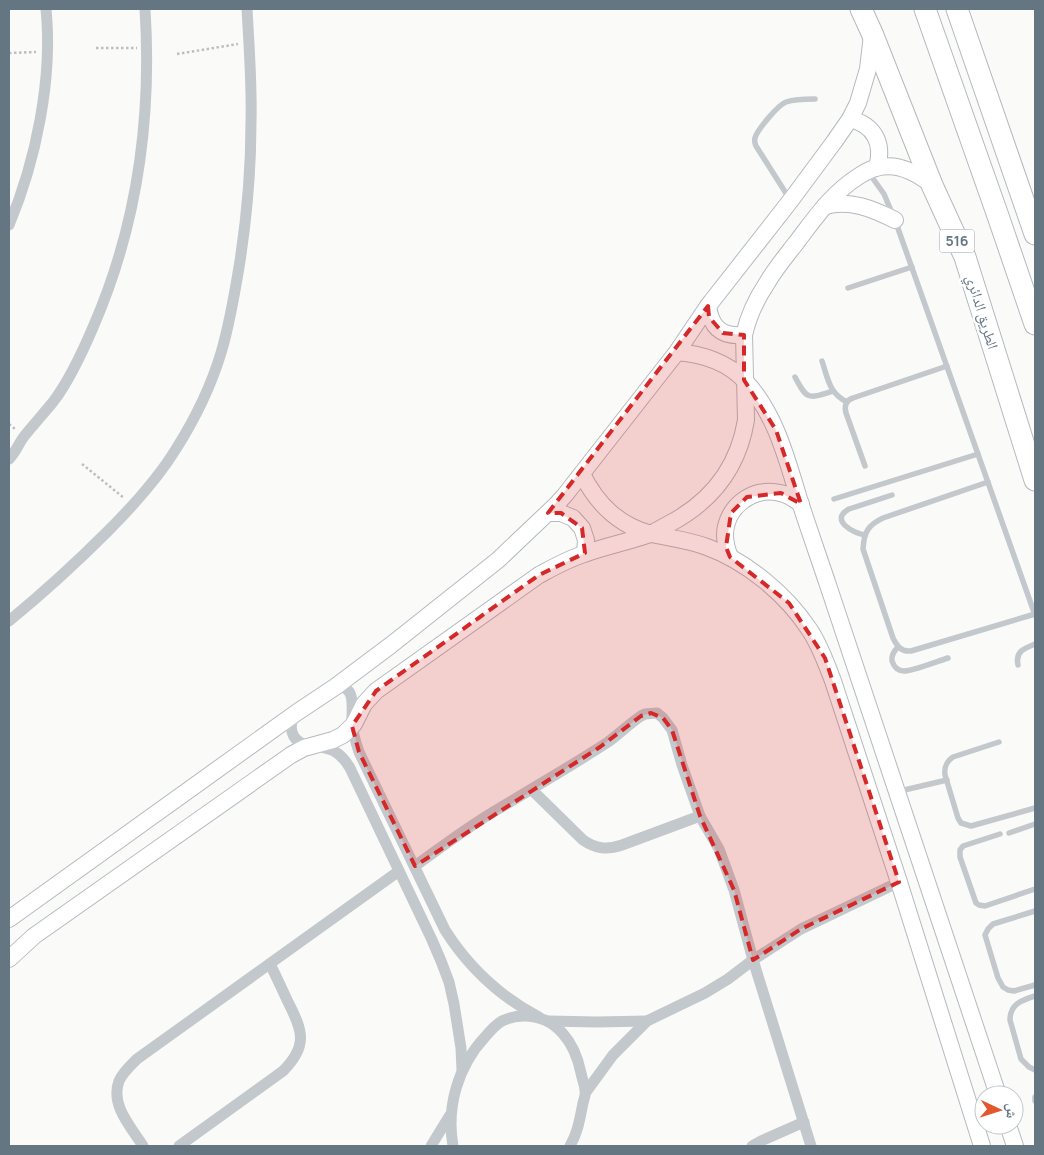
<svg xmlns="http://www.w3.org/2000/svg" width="1044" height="1155" viewBox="0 0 1044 1155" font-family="Manrope,'Noto Naskh Arabic',sans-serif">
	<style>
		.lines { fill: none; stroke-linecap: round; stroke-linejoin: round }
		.secondary-casing { stroke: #b3babf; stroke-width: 18 }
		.highway-casing { stroke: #b4b9bd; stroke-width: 23 }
		.path { stroke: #bbbfc2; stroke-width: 2.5; stroke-dasharray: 2.5 2.5; stroke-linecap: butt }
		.lane { stroke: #c3c8cc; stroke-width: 5.5 }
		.street { stroke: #c3c8cc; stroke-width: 11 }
		.secondary { stroke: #fff; stroke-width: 16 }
		.highway { stroke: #fff; stroke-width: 21 }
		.marked { fill: #d62828; fill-opacity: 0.2; stroke: #d62828; stroke-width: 4; stroke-dasharray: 10 6; stroke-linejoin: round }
		.labels { text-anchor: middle; stroke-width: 5; stroke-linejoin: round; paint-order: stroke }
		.shield { fill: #fff; stroke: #939fa8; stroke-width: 1 }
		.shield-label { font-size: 14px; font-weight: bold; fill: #657683 }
		.street-label { font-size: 15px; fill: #657683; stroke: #fff }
	</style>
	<rect width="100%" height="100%" fill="#fafaf8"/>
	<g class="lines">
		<defs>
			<g id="secondary">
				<path d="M 850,119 C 874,125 884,143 877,167"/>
				<path d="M 825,206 C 850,199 873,209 895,220"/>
				<path d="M 708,306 C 711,328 722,337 744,335"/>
				<path d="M 677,352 C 701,354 728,362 745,381 C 776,414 787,460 800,502 C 809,530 819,558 828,585 C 886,755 942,925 998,1095"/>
				<path d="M 582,474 C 597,504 618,525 651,534 C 670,538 688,540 707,547 C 746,561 786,594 809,629 C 820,645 826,663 833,681 L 899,882 L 982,1146"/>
				<polyline points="548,513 561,513 573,518 582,528 586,540 585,553"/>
				<path d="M 730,557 C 727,550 725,543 725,534 C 726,507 753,486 780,493 C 788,494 794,499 801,504"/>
				<polyline points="9,919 296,713 335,687 391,645 498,560 556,505 565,495 677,352 708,306 791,200 834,142 850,119 858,103 868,69 872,35"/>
				<path d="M 9,959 L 34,936 L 291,755 L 304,748 L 333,740 L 343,735 L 354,724 L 364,704 L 376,691 L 539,575 C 554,567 568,559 584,554 C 605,546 628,542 650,534 C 655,532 661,528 667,525 C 710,503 738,469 746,420 L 744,335 C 748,317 757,298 767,283 C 775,269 786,256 796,243 C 815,218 832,193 859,176 C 864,173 870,169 876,168 C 896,162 917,173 932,185"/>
				<polyline points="1008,1125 1015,1146"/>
			</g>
			<g id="highway">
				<polyline points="861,9 872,33 932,185 965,257 1035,480"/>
				<polyline points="925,9 998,216 1035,324"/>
				<polyline points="957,9 1035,234"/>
			</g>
		</defs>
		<use href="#secondary" class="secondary-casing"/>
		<use href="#highway" class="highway-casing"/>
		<g class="path">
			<polyline points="96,48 137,48"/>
			<polyline points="9,53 36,52"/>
			<polyline points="177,54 238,44"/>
			<polyline points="9,424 15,429"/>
			<polyline points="82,464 124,498"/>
		</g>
		<g class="lane">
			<polyline points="869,173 884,194 895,220 1035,615"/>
			<path d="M 789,198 L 756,146 C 755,143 754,142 755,138 C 757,130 778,105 786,102 C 795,99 806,99 815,99"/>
			<polyline points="848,288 912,267"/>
			<path d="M 822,361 C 828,379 829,393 847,402"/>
			<path d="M 795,377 C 807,400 808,399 833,391"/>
			<path d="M 865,466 L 846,413 C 844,406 846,400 853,398 L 947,366"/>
			<path d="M 988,482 L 883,518 C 868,525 864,532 863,549 L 893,638 C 897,646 901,652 911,651 L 1035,614"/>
			<polyline points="834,499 978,454"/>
			<path d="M 865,535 C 853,533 829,520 849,509 L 892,495"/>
			<path d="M 898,647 C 894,651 891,655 892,661 C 894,667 898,671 904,671 C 913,671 938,661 948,658"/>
			<path d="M 1018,665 C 1015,651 1025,648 1035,644"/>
			<path d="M 999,742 L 953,757 C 946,762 944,767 945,775 L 958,818 L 961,823 L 971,826 L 1035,808"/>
			<polyline points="900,791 947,780"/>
			<polyline points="1009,833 1035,824"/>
			<polyline points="1000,834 963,846 960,850 960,857 976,903 979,905 985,906 1035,889"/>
			<polyline points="1035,911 993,924 988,929 985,935 998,978 1003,987 1008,990 1014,991 1035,985"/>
			<path d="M 1035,996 C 1022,1000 1010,1004 1010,1020 L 1021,1059 L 1029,1067 L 1035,1070"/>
			<polyline points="1035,1097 1035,1101"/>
		</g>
		<g class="street">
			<path d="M 9,225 C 36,161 53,78 46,9"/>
			<path d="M 9,459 C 16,452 19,442 26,434 C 35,423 44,413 53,402 C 70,380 83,351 94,325 C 138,223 152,119 145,9"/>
			<path d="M 9,621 C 43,593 75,564 107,532 C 132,507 157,480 176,449 C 195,419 211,386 221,353 C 230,323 235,292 240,261 C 247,215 251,168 251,122 C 252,84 249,46 247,9"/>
			<path d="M 335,687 C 358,684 351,710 352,725 C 353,734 356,743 359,752 L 445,930 C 469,968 499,996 539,1017"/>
			<path d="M 296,713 C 292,719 290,725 292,732 C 298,751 320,743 334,751 C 341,755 346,761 350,768 L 432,940 L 441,961 L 449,982 L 454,1004 L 461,1048 L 462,1070"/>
			<path d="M 532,790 L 583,840 C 596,849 607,850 622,845 L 700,816"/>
			<path d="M 415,866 C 443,846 470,825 500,808 C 536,786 573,765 608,742 C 619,734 629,724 641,716 L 645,714 L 657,713 L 663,718 L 672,730 L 682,765 L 700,816 L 719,849 L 734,890 L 753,960 L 811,1146"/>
			<polyline points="548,1021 597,1022 647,1021"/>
			<polyline points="586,1092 613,1055 647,1021 705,993 728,979 753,960 801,929 899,882"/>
			<path d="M 143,1146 C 131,1127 110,1105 119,1081 C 123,1072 130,1066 137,1059 L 399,871"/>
			<path d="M 179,1146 L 283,1071 C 308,1046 303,1031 288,1002 C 282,989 276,976 270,964"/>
			<polyline points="431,1146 450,1115"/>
			<path d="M 453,1146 C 446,1107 458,1066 485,1037 C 490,1031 495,1025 502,1021 C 508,1018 517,1016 524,1016 C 557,1016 575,1043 581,1073 C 582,1079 585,1085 585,1091 C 586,1095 584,1099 583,1103 C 580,1118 578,1132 570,1146"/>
			<polyline points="752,1146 761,1141 804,1122"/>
		</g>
		<use href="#secondary" class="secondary"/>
		<use href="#highway" class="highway"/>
	</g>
	<path class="marked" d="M 708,306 L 709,317 L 723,333 L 744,335 L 744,380 L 776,430 L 801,504 L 781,493 L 747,497 L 731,513 L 726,547 L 730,557 L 789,603 L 825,658 L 899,882 L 801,929 L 753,960 L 734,890 L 700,816 L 672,730 L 663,718 L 651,713 L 641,716 L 600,747 L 415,866 L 359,752 L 352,726 L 376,691 L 539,575 L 585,553 L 582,528 L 561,513 L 548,513 Z"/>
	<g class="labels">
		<rect class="shield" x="939.5" y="229.5" width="35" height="23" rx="4"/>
		<g class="shield-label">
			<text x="957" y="246">516</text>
		</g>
		<g class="street-label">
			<text transform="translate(982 312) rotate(73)" y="5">الطريق الدائري</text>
		</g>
	</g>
	<rect width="1044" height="1155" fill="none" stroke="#657683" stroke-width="20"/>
	<g transform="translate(999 1110) rotate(94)"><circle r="24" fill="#ffffff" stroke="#c1c8cd"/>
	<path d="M0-4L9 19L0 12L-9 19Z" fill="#e4572e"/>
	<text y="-8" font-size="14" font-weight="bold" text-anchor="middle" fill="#657683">ش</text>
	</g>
</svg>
